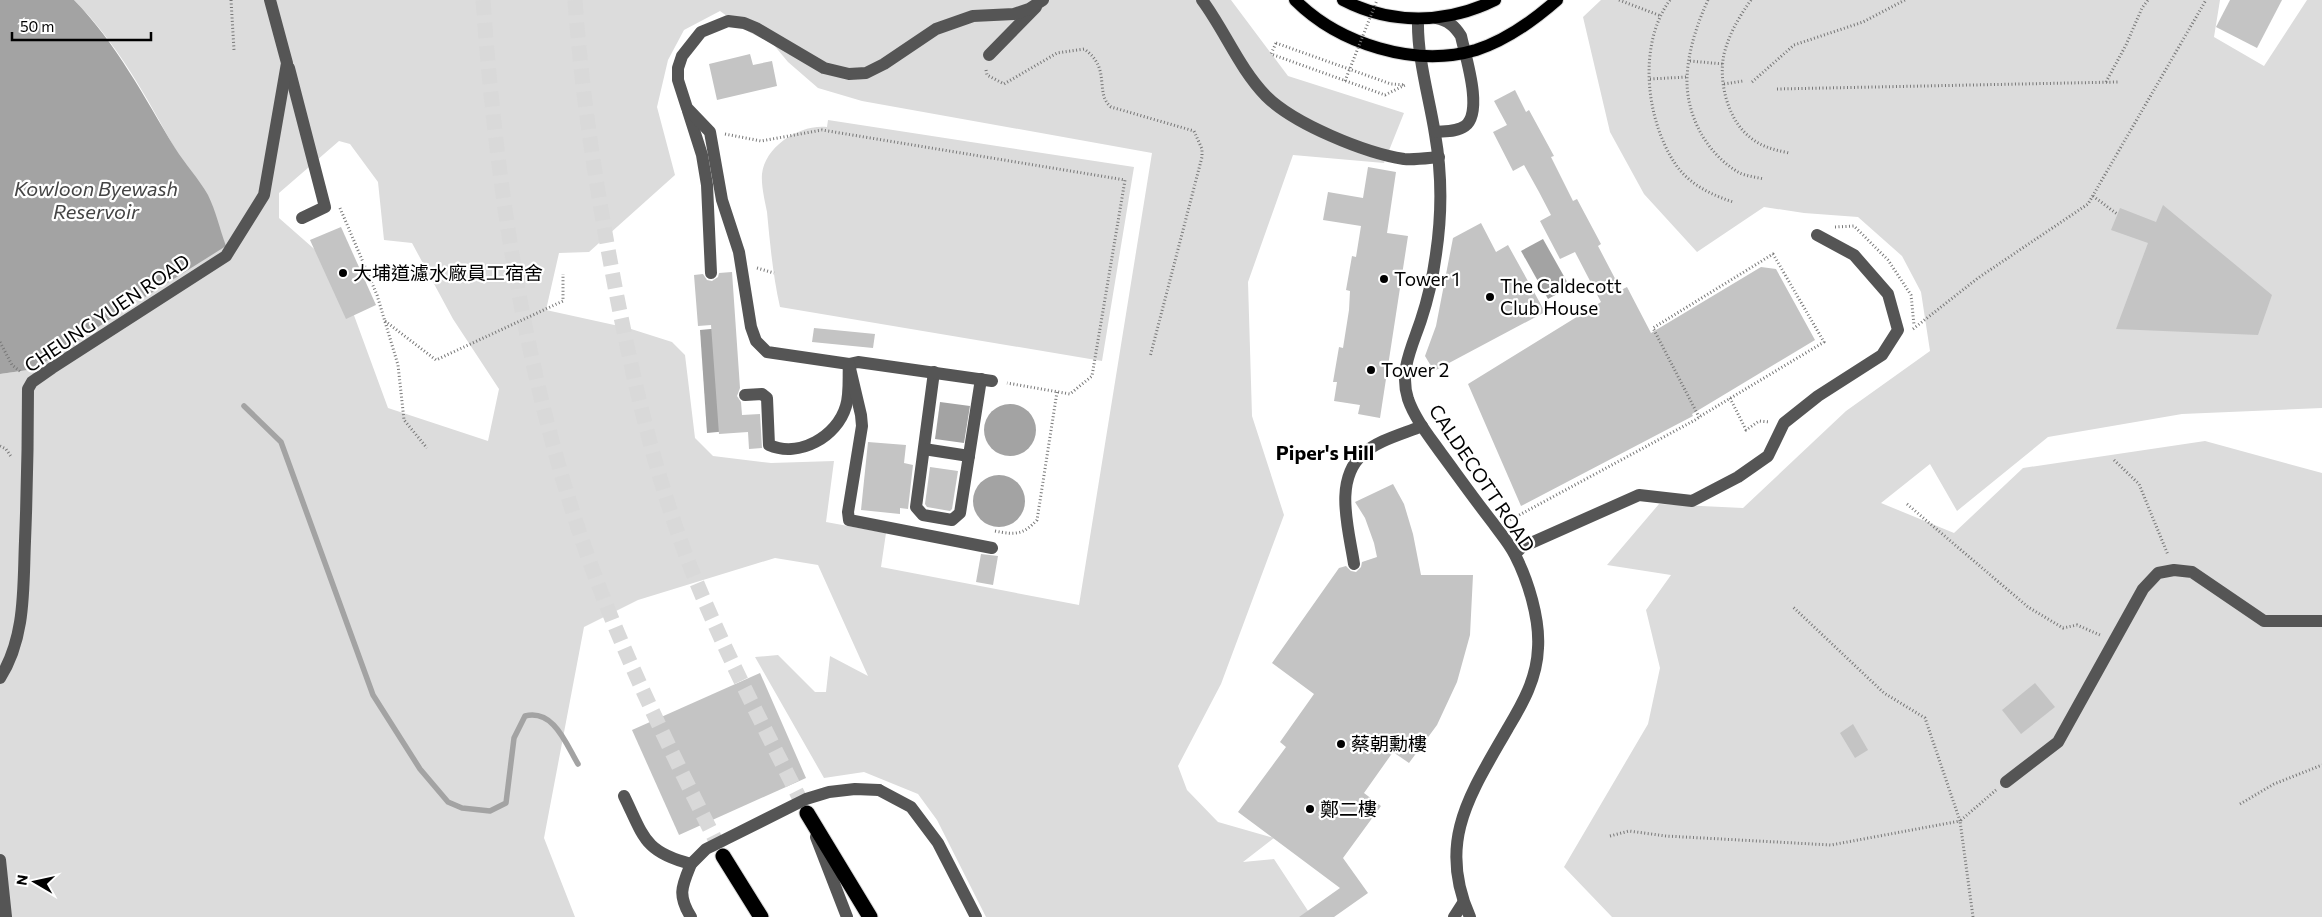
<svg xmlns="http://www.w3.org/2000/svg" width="2322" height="917" font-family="Commissioner,'Noto Sans TC',sans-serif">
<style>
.green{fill:#dcdcdc;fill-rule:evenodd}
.water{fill:#a3a3a3}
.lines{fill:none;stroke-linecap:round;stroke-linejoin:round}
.stream{stroke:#a3a3a3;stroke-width:5.5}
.building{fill:#c4c4c4}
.highway-tunnel{stroke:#d9d9d9;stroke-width:15;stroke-dasharray:15 8;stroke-linecap:butt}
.major-casing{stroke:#dbdbdb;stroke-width:14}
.highway-casing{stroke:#dbdbdb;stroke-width:17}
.path{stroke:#777;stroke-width:3;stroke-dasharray:1 2.5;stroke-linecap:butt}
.minor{stroke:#555;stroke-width:12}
.major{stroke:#000;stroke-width:12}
.highway{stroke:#000;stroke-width:15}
.path-bridge{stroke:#777;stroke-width:3;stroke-dasharray:1 2.5;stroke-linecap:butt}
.minor-bridge{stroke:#555;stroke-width:12}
.poi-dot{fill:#000;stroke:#fff;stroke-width:2}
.labels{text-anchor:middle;stroke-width:4.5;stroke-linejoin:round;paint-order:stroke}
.poi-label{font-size:19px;fill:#000;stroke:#fff;text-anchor:start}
.street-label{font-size:19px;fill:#000;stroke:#fff}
.water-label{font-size:20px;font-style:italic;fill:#444;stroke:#fff}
.neighbourhood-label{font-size:20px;font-weight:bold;fill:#000;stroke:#fff}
</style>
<rect width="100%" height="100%" fill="#fff"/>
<g class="green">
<path d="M 74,0 L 1231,0 L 1288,76 L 1404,113 L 1384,163 L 1293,155 L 1248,282 L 1252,416 L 1284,515 L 1221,684 L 1178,766 L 1187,790 L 1218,822 L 1274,838 L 1243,862 L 1274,859 L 1312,917 L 986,917 L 937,820 L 918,794 L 864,772 L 824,778 L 755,657 L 778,655 L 815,692 L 826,692 L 830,656 L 868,676 L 818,565 L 775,558 L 638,600 L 584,627 L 544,838 L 575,917 L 0,917 L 0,374 L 35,369 L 118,314 L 111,303 L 137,286 L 145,297 L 175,149 C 146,96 117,43 74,0 ZM 720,11 L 749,32 L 773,44 L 788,62 L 818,88 L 862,101 L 1152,153 L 1079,605 L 881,567 L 886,533 L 826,522 L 834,461 L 771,463 L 713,456 L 695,438 L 685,355 L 672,342 L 628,328 L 546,310 L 559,253 L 589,252 L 675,175 L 657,107 L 668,60 L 684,30 ZM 339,141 L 350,144 L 378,182 L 384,240 L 412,243 L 453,319 L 499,389 L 488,441 L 388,408 L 337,269 L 279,218 L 279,193 Z"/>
<path d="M 1601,0 L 2220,0 L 2214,37 L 2264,66 L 2307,0 L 2322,0 L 2322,408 L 2182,414 L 2048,437 L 1957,511 L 1930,464 L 1881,503 L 1954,533 L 2023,468 L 2205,441 L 2322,473 L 2322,917 L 1612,917 L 1564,867 L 1648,724 L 1660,668 L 1646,610 L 1671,575 L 1607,565 L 1659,504 L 1743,508 L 1846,411 L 1930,351 L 1921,292 L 1902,256 L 1858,217 L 1804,213 L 1764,207 L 1697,252 L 1644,194 L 1610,132 L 1583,17 Z"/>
<path d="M 828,120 L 1134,167 L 1102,361 L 780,307 C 773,276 770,244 767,212 C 765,201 761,186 762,174 C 765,146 800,124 827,127 Z"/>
</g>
<g class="water">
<path d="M 0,0 L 74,0 C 117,44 144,97 175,148 C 185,164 199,179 208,195 C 216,211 220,230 226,246 L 145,297 L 137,286 L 111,303 L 118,314 L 35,369 L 0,374 Z"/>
<path d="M 1543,239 L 1570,287 L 1548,299 L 1521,251 Z"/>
<path d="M 721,328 L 728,431 L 707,433 L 700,330 Z"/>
<path d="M 940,402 L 970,406 L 964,443 L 935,439 Z"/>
<circle cx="1010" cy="430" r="26"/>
<circle cx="999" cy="501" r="26"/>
</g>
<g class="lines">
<path class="stream" d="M 244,406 L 281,442 L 373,695 L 420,769 L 448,802 L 462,808 L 490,811 L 506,803 L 514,738 L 525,716 C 554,709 566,744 578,764"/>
</g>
<g class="building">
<path d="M 2230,0 L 2282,0 L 2257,48 L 2216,27 Z"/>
<path d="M 750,54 L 753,65 L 772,61 L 777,86 L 717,100 L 709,64 Z"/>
<path d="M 1515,90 L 1526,112 L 1529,110 L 1554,156 L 1551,157 L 1573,201 L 1577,199 L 1601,244 L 1598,246 L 1621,290 L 1627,287 L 1651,333 L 1761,267 L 1776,269 L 1815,340 L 1692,414 L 1693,416 L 1521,506 L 1468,384 L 1601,302 L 1575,252 L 1560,259 L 1540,221 L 1551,215 L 1539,192 L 1524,165 L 1513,171 L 1493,132 L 1507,125 L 1494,101 Z"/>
<path d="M 1368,167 L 1396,172 L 1387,233 L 1408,236 L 1380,418 L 1358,414 L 1360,405 L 1334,401 L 1337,382 L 1333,382 L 1339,347 L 1343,348 L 1349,310 L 1350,291 L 1346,290 L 1352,256 L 1356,257 L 1361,226 L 1323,220 L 1328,192 L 1363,198 Z"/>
<path d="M 2163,205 L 2272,295 L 2258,335 L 2116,329 L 2148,243 L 2111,230 L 2120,208 L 2156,222 Z"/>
<path d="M 1481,223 L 1496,252 L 1508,245 L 1545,312 L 1434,371 L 1425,356 L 1436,326 L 1453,238 Z"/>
<path d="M 341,227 L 376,305 L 346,319 L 310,240 Z"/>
<path d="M 732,272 L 740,388 L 737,396 L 741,402 L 742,415 L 760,414 L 762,448 L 749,449 L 748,432 L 719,434 L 711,325 L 698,326 L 694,275 L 703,274 L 707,280 L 712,281 L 718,277 L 719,273 Z"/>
<path d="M 814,328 L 875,334 L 873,348 L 812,342 Z"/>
<path d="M 868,442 L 906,445 L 904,463 L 913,465 L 908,509 L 900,508 L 900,514 L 861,510 Z"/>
<path d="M 930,467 L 958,471 L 952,509 L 950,511 L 927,507 L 925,504 Z"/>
<path d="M 1393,484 L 1404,504 L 1413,534 L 1421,575 L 1473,575 L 1470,635 L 1457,682 L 1437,725 L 1409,763 L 1393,752 L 1364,793 L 1381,806 L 1343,858 L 1368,893 L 1334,917 L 1299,917 L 1340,888 L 1238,812 L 1286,747 L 1280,742 L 1314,694 L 1272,663 L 1339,568 L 1346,566 L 1351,571 L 1356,572 L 1361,567 L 1362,562 L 1377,557 L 1374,543 L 1365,518 L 1355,502 Z"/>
<path d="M 981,554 L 998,556 L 993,585 L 976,582 Z"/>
<path d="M 760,673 L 806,778 L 679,835 L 632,730 Z"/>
<path d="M 2035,683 L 2055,707 L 2021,734 L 2002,710 Z"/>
<path d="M 1853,724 L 1868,750 L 1855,758 L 1840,733 Z"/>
</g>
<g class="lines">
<g class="highway-tunnel">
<path d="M 483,0 C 495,169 519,338 569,500 C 607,624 665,740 723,855"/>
<path d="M 575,0 C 582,100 598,199 617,297 C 636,393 659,491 696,581 C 729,661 769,737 807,813"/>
</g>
<g class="major-casing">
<g id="major">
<path d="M 1295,0 C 1339,44 1415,68 1476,50 C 1507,40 1533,21 1557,0"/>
<path d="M 1343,0 C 1391,25 1447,24 1495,0"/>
</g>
</g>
<g class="highway-casing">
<g id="highway">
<path d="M 807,813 L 870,917"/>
<path d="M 723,856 L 761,917"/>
</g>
</g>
<g class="path">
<path d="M 231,0 L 234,50"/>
<path d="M 1619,0 L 1661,16"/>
<path d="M 1670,0 C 1637,45 1646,121 1676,165 C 1690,185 1712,195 1733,202"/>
<path d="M 1708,0 C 1697,24 1688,51 1687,78 C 1686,115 1706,153 1738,172 C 1745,176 1755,177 1764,179"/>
<path d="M 1751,0 C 1739,17 1729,34 1724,54 C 1718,82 1728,121 1751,138 C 1762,147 1775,150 1789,153"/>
<path d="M 1276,43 L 1391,84 L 1405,85 L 1385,95 L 1271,54 Z"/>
<path d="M 1690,61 L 1723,64"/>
<path d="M 986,70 L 987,75 L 1004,84 L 1057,53 L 1084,49 C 1112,68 1094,93 1111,107 L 1194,131 L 1202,149 L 1202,157 L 1150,357"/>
<path d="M 1650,79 L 1687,77"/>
<path d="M 1752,82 L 1794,45 L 1863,22 L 1905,0"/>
<path d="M 2106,82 L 2126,45 L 2142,8 L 2148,0"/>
<path d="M 1724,84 L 1743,81"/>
<path d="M 1777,89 L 2118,82"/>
<path d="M 725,134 L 761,141 L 822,130 L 1125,180 L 1092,376 L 1070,394 L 1007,383"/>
<path d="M 2093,196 L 2117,214"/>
<path d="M 340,208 L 377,295 L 398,365 L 404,420 L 427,448"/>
<path d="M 1835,227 L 1854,226 L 1888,260 L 1911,295 L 1914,325"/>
<path d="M 757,268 L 774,273"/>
<path d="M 385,321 L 436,360 L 563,301 L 563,274"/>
<path d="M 1913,329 L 1978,278 L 2088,204 L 2206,0"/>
<path d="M 0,342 L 12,365 L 21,372"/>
<path d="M 1730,398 L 1746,430 L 1759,421 L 1770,422"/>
<path d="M 0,446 L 6,449 L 12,458"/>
<path d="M 2114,460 L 2139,484 L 2168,555"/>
<path d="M 1907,504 L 2028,607 L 2063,628 L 2077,625 L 2100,635"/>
<path d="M 1510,520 L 1697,419 L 1699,417 L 1824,342 L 1773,254 L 1653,328 L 1699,417"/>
<path d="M 995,531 C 1015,535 1023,535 1037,520 L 1057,392"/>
<path d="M 2240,804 L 2274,784 L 2322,765"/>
<path d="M 1610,836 L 1629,831 L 1666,836 L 1831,845 L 1960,821 L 1925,718 L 1884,693 L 1793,607"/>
<path d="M 1973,917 L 1960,821 L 1996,790"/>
</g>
<g class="minor">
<path d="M 1202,0 C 1225,31 1239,68 1266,96 C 1294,124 1365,153 1404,159 C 1415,160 1428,158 1439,157"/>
<path d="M 1418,19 C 1417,58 1429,96 1435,134 C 1442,174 1442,214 1436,254 C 1433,276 1428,299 1421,320 C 1412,347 1399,371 1408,399 C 1415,419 1429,436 1441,453 C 1458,476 1475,500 1493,523 C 1500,533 1509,543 1515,555 C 1528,580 1540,619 1538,648 C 1537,678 1523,703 1508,728 C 1471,793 1436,841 1470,917"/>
<path d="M 989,55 L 1036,7"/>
<path d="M 289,68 L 325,207 L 302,218"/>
<path d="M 688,111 L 702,155 L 707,185 L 711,273"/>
<path d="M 1435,132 C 1445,131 1457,132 1465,126 C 1484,112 1465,55 1461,36 C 1454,25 1448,21 1436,18"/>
<path d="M 934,372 L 916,507 L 923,515 L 952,520 L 960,513 L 981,379"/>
<path d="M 745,395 L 762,394 L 767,398 L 769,445 C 799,458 837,437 846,406 C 850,393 848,377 849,364 L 858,362 L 992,381"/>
<path d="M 924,449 L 969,456"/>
<path d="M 992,548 L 849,520 L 848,512 L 862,426 L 861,415 L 849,364 L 767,352 L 756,341 L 751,327 L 739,252 L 722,200 L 710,132 L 687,108 L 678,80 L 678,68 L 682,56 L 701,32 L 728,21 L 744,23 L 756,28 L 824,68 L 849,74 L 866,73 L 884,64 L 936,29 L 973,16 L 1014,14 L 1029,9 L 1043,0"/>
<path d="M 1515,554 L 1522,547 L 1639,495 L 1692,501 L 1738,477 L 1768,456 L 1784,423 L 1818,396 L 1882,355 L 1898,330 L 1888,294 L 1854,255 L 1817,235"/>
<path d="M 1354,564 C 1349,530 1333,480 1363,454 C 1378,440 1403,434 1422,426"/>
<path d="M 0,678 C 26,637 23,588 25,541 C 27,491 28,440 28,389 L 32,382 L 52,368 L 226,256 L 264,195 L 287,63 L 270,0"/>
<path d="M 2006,782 L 2058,742 L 2143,589 L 2158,573 L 2174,570 L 2192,572 L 2264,621 L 2322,621"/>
<path d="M 879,790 L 911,807 L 938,843 L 976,917"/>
<path d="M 624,796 C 644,837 644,852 691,864 C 682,886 677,895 691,917"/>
<path d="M 816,837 L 847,917"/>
<path d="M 0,860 L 6,917"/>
<path d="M 1454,917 L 1463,903"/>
</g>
<use href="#major" class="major"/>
<use href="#highway" class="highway"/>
<path class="path-bridge" d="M 1345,81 L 1377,0"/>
<path class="minor-bridge" d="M 691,864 L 706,849 L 806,799 L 829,792 L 855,789 L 879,790"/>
</g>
<g class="poi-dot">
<circle cx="343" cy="273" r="5"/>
<circle cx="1384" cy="279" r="5"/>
<circle cx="1490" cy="297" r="5"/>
<circle cx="1371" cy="370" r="5"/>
<circle cx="1341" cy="744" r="5"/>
<circle cx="1310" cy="809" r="5"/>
</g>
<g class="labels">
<g class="poi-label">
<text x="353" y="280">大埔道濾水廠員工宿舍</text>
<text x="1394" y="286">Tower 1</text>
<text x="1500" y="293">The Caldecott<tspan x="1500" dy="22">Club House</tspan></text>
<text x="1381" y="377">Tower 2</text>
<text x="1351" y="751">蔡朝勳樓</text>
<text x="1320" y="816">鄭二樓</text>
</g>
<g class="street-label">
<text transform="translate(107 313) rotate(-34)" y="7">CHEUNG YUEN ROAD</text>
<text transform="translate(1482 478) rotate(56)" y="7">CALDECOTT ROAD</text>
</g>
<g class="water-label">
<text x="96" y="196">Kowloon Byewash<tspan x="96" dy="23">Reservoir</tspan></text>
</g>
<g class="neighbourhood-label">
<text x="1325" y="460">Piper's Hill</text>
</g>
</g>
<g transform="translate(35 882) rotate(279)" stroke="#ffffff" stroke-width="4" paint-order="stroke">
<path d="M0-4L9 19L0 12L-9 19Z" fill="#000000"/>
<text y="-8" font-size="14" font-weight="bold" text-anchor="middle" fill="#000000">N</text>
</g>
<path d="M12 32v8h139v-8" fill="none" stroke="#000000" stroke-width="2.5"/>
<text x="20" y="32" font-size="15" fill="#000000" stroke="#ffffff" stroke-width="4" paint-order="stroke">50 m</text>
</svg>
